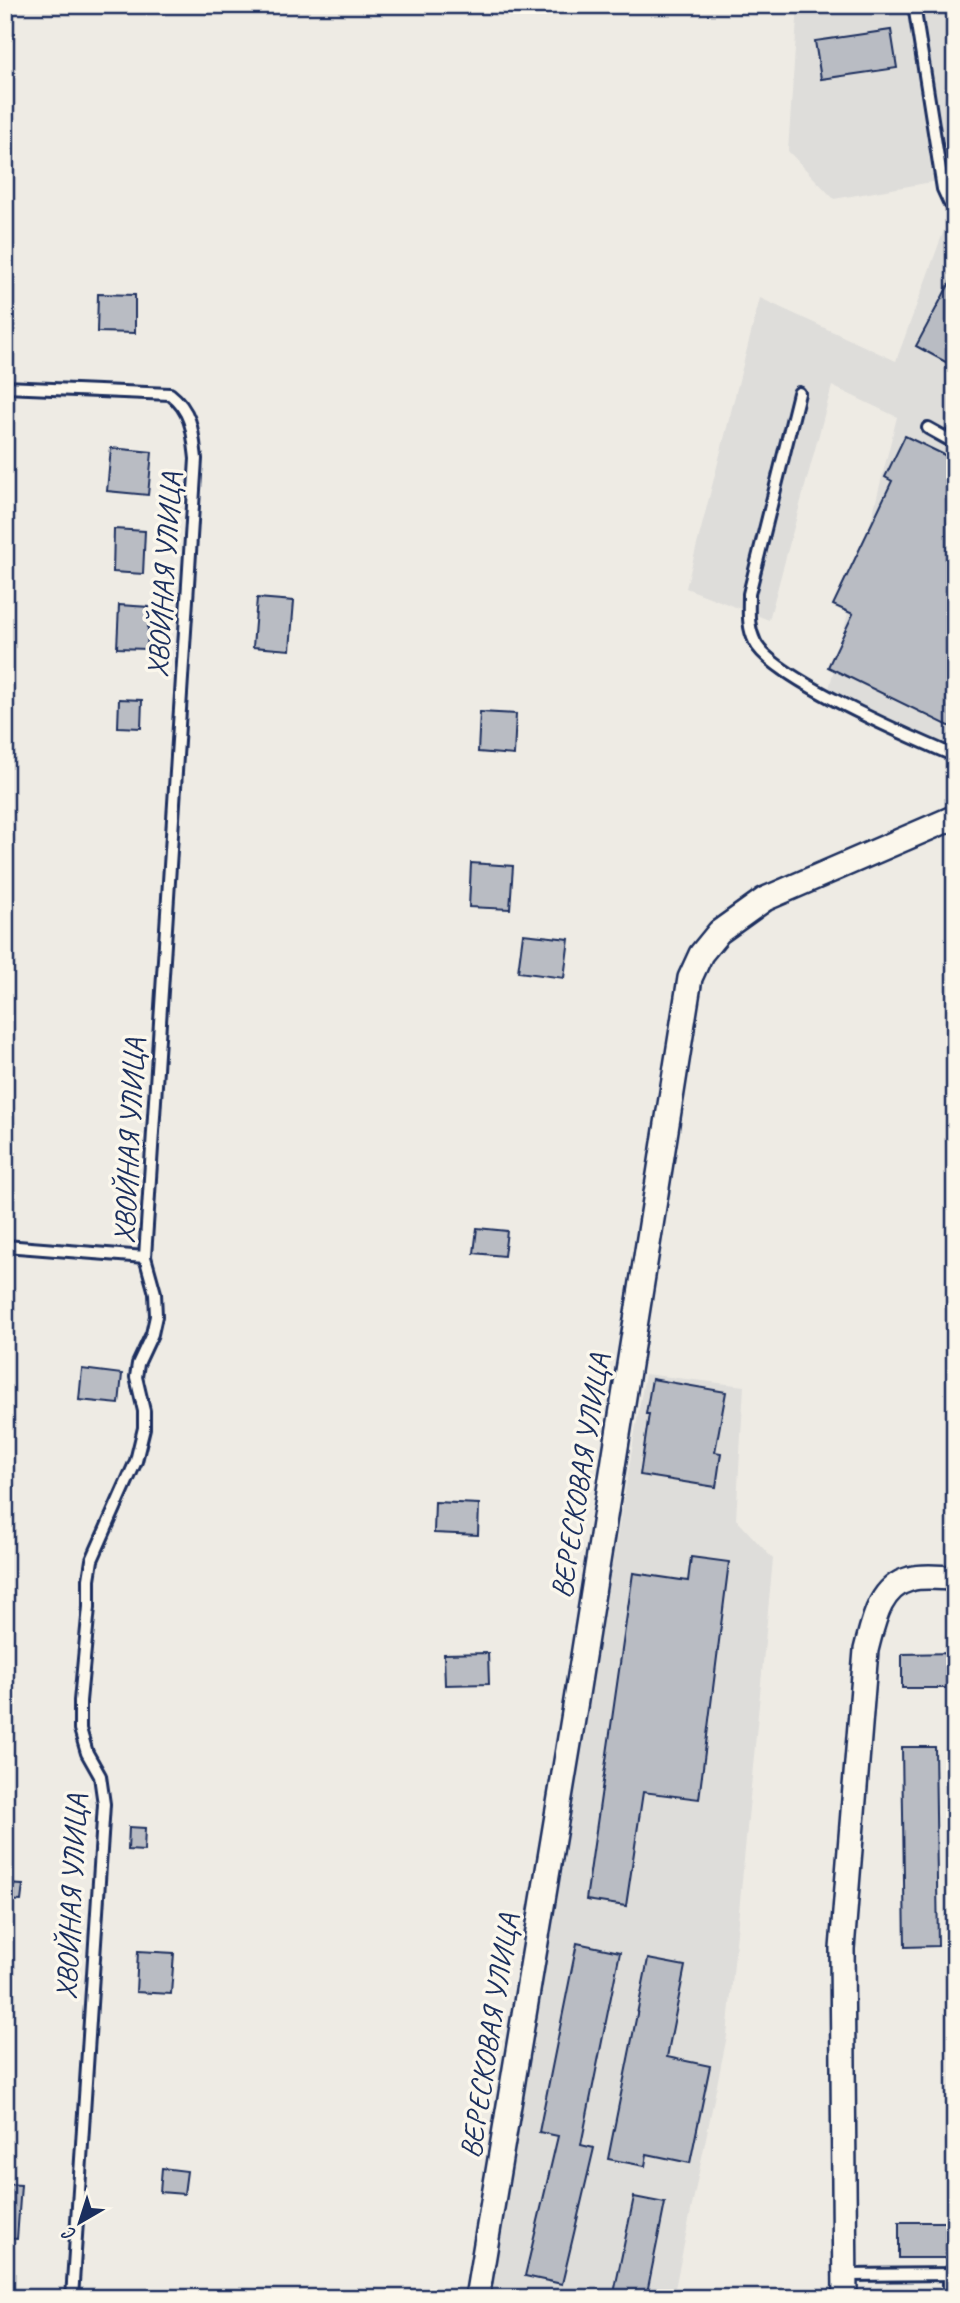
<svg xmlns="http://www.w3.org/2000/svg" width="960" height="2303" font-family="Caveat,sans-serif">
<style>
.built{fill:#deddda}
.building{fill:#b9bcc3;stroke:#1b2f5e;stroke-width:2}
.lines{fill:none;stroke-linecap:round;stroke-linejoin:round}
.service-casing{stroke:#1b2f5e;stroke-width:16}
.minor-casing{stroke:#1b2f5e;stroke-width:28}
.service{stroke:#fbf7ec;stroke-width:10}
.minor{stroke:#fbf7ec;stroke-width:23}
.labels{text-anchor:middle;stroke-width:7;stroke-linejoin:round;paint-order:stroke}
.street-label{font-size:30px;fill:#1b2f5e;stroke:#fbf7ec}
</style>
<rect width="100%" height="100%" fill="#eeebe4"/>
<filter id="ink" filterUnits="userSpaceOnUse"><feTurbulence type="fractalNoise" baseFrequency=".0143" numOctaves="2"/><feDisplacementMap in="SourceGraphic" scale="14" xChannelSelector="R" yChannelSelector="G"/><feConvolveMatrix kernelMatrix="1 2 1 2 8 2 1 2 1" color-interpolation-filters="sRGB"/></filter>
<g filter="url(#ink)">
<g class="built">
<path d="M 798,5 L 955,5 L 955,178 L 834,199 L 788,151 Z"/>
<path d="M 944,230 L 955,235 L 955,754 L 828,693 L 897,417 L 832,386 L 769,620 L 686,588 L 760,298 L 896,361 Z"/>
<path d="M 645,1374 L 744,1386 L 736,1519 L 773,1559 L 727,2036 L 673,2298 L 486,2298 Z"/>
</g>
<g class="building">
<path d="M 891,30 L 897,68 L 821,79 L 815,41 Z"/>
<path d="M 955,273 L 955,367 L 916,346 Z"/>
<path d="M 98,294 L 135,295 L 135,333 L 97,332 Z"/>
<path d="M 905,436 L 955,460 L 955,729 L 828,667 L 853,614 L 833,605 L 892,481 L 885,477 Z"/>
<path d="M 111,448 L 152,452 L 148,495 L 107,491 Z"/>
<path d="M 114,529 L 145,531 L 143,574 L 113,572 Z"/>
<path d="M 257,598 L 294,601 L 290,650 L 253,647 Z"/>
<path d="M 119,605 L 149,607 L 147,649 L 117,648 Z"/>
<path d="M 119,699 L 142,700 L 141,728 L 118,727 Z"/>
<path d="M 480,712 L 516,714 L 514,755 L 478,752 Z"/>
<path d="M 471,863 L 513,866 L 510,909 L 469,907 Z"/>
<path d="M 523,934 L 569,939 L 564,978 L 518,972 Z"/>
<path d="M 477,1228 L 507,1231 L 504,1256 L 474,1253 Z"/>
<path d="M 82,1369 L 122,1374 L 119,1404 L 79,1400 Z"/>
<path d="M 652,1379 L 726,1392 L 715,1452 L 721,1453 L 716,1487 L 640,1475 L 649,1414 L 646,1414 Z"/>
<path d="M 435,1502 L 479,1504 L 478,1535 L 434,1533 Z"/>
<path d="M 691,1557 L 729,1562 L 699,1799 L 643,1792 L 626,1906 L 586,1900 L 633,1573 L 688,1581 Z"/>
<path d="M 488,1653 L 489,1684 L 445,1685 L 444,1654 Z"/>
<path d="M 955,1653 L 955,1688 L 902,1688 L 902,1654 Z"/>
<path d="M 902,1747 L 935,1747 L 938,1946 L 905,1947 Z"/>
<path d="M 129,1827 L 145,1828 L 144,1851 L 128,1850 Z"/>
<path d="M 5,1884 L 23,1885 L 21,1901 L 5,1900 Z"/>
<path d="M 577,1943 L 620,1952 L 581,2145 L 594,2148 L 562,2284 L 525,2276 L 558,2136 L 539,2132 Z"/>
<path d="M 138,1951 L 174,1953 L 171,1994 L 136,1992 Z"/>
<path d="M 648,1959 L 685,1966 L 667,2057 L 710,2066 L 690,2163 L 647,2154 L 645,2166 L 608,2159 Z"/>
<path d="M 162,2168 L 187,2171 L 184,2194 L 160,2192 Z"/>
<path d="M 5,2184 L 21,2185 L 17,2239 L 5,2238 Z"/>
<path d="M 634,2197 L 665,2203 L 646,2298 L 613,2298 Z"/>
<rect x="899" y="2222" width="56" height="36"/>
</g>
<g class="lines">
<g class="service-casing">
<g id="service">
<path d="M 914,5 L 943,189 L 949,202 L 955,207"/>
<path d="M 5,387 L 170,394 C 192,411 193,433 196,459 L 145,1257 L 155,1293 L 156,1316 L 152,1334 L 138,1364 L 136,1377 L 144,1411 L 144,1428 L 136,1461 L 92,1560 L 89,1579 L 89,1607 L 80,1701 L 80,1729 L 87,1753 L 100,1776 L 104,1804 L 72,2298"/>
<path d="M 799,393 L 749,594 C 749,611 747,626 755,642 C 771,677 915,739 955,756"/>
<path d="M 928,428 L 955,443"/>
<path d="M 5,1246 L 145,1257"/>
<path d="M 949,2274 L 949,2298"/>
<path d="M 845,2275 L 955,2274"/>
</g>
</g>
<g class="minor-casing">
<g id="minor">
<path d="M 477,2298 L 575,1707 L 690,978 L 701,954 L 719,932 L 765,899 L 955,817"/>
<path d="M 845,2298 L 842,1949 L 866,1650 C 873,1623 879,1587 910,1579 C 923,1575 941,1578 955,1578"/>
</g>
</g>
<use href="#service" class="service"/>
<use href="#minor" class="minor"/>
</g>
</g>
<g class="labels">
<g class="street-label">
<text transform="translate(164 575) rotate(-86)" y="10">ХВОЙНАЯ УЛИЦА</text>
<text transform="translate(129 1141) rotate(-87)" y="10">ХВОЙНАЯ УЛИЦА</text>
<text transform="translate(580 1476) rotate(-81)" y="10">ВЕРЕСКОВАЯ УЛИЦА</text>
<text transform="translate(71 1897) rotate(-87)" y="10">ХВОЙНАЯ УЛИЦА</text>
<text transform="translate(489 2036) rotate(-81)" y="10">ВЕРЕСКОВАЯ УЛИЦА</text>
</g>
</g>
<rect width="960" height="2303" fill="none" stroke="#fbf7ec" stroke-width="28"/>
<rect x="14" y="14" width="932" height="2275" fill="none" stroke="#1b2f5e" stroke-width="2.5" filter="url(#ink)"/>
<g transform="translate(80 2222) rotate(219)" stroke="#fbf7ec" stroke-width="5" paint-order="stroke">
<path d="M0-5L12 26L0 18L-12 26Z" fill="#1b2f5e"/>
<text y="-10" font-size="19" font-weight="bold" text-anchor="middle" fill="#1b2f5e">С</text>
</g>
</svg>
